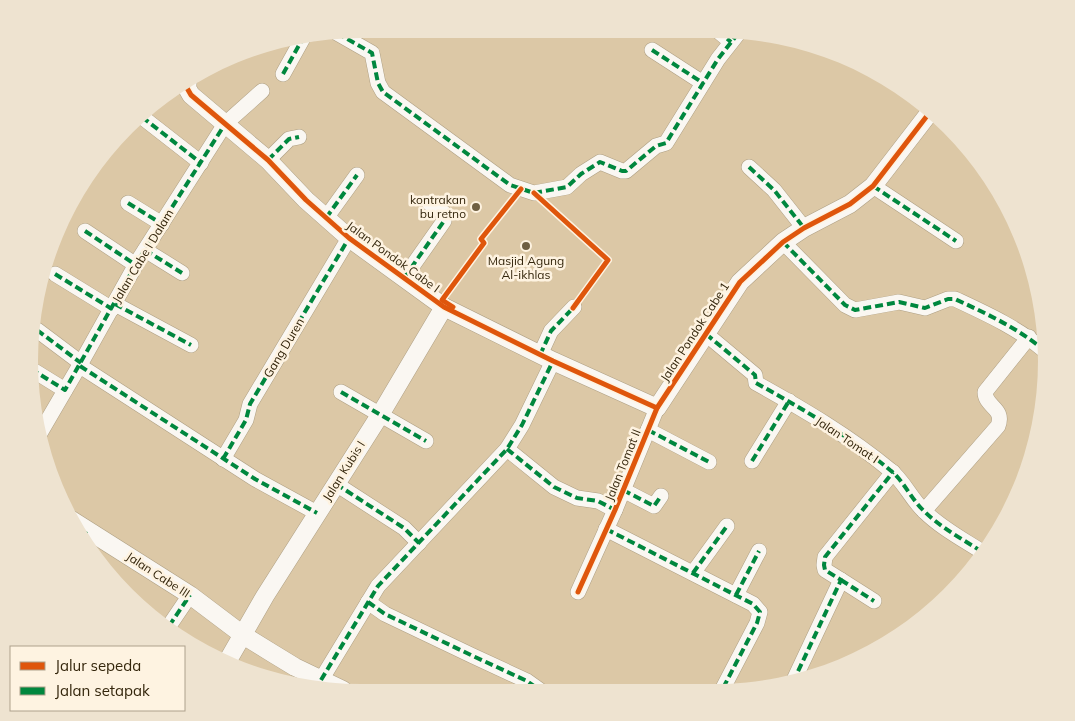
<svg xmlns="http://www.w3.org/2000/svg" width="1075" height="721" font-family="Mulish,sans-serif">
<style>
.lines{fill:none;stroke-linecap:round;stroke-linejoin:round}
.minor-casing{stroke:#ae9f83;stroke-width:16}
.tertiary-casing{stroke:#ae9f83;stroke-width:19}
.minor{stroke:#faf7f2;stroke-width:15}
.tertiary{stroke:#faf7f2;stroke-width:18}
.quiet{stroke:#00873e;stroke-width:4;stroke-dasharray:8 4;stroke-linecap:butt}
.cycleway-casing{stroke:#fef3e1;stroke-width:8}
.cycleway{stroke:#df560c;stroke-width:5}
.poi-dot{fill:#6f5f42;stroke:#fef3e1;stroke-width:2}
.labels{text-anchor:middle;stroke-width:5;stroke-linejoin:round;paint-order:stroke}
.poi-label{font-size:12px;fill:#34260c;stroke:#fef3e1;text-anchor:end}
.street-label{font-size:12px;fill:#34260c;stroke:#fef3e1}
</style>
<rect width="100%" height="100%" fill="#dcc8a6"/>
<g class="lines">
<g class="minor-casing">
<g id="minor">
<path d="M 718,31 L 731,42"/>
<path d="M 337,33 L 372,53 L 378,83 L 383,92 L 510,185 L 534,193 L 567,187 L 581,174 L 600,162 L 622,171 L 626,171 L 656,146 L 666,143 L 718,59 L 740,31"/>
<path d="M 652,50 L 703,83"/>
<path d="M 283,74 L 303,38"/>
<path d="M 142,117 L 201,163"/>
<path d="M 268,160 L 289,139 L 299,137"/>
<path d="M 749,167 L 774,190 L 804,228"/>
<path d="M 873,186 L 956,241"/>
<path d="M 128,203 L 162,224"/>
<path d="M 326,218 L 357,175"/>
<path d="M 85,231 L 136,265"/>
<path d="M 783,242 L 845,305 L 855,310 L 899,302 L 925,308 L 948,299 L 955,299 C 987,314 1018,328 1045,351"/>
<path d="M 145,250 L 182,273"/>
<path d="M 55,274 L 112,309"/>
<path d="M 404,278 L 444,221 L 444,213 L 429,203"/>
<path d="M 115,304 L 191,345"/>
<path d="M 37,330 L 81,363"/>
<path d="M 706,334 L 755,375 L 756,383 C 803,409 849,436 890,470 C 904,481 911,499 924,511 C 941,528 964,540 984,553"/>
<path d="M 540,355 L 551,331 L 574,307"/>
<path d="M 80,366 L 255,479 L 317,513"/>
<path d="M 31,369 L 65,390"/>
<path d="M 341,392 L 426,441"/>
<path d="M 648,430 L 709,462"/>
<path d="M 39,435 L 81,363 L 139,259 L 225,124 L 262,91"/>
<path d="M 507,449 L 554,487 L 577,498 L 598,501 L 615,510"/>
<path d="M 223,459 L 246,420 L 250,404 L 349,238"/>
<path d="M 752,461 L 789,401"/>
<path d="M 336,484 L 404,528 L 419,543"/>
<path d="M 623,490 L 654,506 L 661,496"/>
<path d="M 924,511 L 998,426 C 1005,408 985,407 985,392 L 1029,337"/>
<path d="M 606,529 L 753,604 L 760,612 L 757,623 L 721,692"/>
<path d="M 693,573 L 727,526"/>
<path d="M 841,580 L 874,601"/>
<path d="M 578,592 L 615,510 L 657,408"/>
<path d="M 736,595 L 759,551"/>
<path d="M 368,602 L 385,614 L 473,656 L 527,681 L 541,691"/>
<path d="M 169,626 L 190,595"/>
<path d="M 321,680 L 378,586 L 507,449 L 522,425 L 553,361"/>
<path d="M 793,682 L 841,580 L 825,570 L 824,565 L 825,557 L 893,472"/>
</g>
</g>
<g class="tertiary-casing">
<g id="tertiary">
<path d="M 188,79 L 187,88 L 191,95 L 268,160 L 306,200 L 349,238 L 444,307 L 553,361 L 657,408 L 740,282 L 783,242 L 804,228 L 850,204 L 873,186 L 930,112"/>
<path d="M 70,519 L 190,595 L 243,635 L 272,653 L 295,667 L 343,690"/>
<path d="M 227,662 L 265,596 L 380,415 L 444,307"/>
</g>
</g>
<use href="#minor" class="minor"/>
<use href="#tertiary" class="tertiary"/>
<g class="quiet">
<path d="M 718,31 L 731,42"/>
<path d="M 337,33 L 372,53 L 378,83 L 383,92 L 510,185 L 534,193 L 567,187 L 581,174 L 600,162 L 622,171 L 626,171 L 656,146 L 666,143 L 718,59 L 740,31"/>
<path d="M 652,50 L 703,83"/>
<path d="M 283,74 L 303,38"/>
<path d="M 142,117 L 201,163"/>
<path d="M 268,160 L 289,139 L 299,137"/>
<path d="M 749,167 L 774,190 L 804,228"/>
<path d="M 873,186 L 956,241"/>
<path d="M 128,203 L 162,224"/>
<path d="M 326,218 L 357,175"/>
<path d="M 85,231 L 136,265"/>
<path d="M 783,242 L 845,305 L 855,310 L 899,302 L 925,308 L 948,299 L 955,299 C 987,314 1018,328 1045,351"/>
<path d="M 145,250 L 182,273"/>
<path d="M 55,274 L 112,309"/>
<path d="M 404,278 L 444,221"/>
<path d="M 115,304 L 191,345"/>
<path d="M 37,330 L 81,363"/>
<path d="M 706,334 L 755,375 L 756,383 C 803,409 849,436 890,470 C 904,481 911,499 924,511 C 941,528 964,540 984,553"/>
<path d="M 540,355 L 551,331 L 574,307"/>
<path d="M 80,366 L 255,479 L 317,513"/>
<path d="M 31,369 L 65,390 L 139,259 L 225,124"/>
<path d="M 341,392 L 426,441"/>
<path d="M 35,421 L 44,426"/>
<path d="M 648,430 L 709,462"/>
<path d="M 507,449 L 554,487 L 577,498 L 598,501 L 615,510"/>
<path d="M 223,459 L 246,420 L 250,404 L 349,238"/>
<path d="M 752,461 L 789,401"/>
<path d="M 336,484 L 404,528 L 419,543"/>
<path d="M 623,490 L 654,506 L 661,496"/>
<path d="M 606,529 L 753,604 L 760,612 L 757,623 L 721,692"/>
<path d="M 82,538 L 87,530"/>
<path d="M 693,573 L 727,526"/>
<path d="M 841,580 L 874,601"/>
<path d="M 736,595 L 759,551"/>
<path d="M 368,602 L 385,614 L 473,656 L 527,681 L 541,691"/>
<path d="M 169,626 L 190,595"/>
<path d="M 321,680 L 378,586 L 507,449 L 522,425 L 553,361"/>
<path d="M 793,682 L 841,580 L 825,570 L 824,565 L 825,557 L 893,472"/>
<path d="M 338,690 L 339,688"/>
</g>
<g class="cycleway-casing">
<g id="cycleway">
<path d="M 188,79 L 187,88 L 191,95 L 268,160 L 306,200 L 349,238 L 444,307 L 553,361 L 657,408"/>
<path d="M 534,193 L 608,260 L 573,308"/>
<path d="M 453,307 L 442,300 L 484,243 L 481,239 L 521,189"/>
<path d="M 578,592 L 615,510 L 657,408 L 740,282 L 783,242 L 804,228 L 850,204 L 873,186 L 930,112"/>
</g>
</g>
<use href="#cycleway" class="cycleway"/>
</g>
<g class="poi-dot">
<circle cx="476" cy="207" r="5"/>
<circle cx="526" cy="246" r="5"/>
</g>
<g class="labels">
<g class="poi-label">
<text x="466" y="204">kontrakan<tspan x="466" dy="14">bu retno</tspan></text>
<text x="526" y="265" text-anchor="middle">Masjid Agung<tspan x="526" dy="14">Al-ikhlas</tspan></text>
</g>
<g class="street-label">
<text transform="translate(143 256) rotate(-59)" y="4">Jalan Cabe I Dalam</text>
<text transform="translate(393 257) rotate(36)" y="4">Jalan Pondok Cabe I</text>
<text transform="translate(695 332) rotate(-57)" y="4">Jalan Pondok Cabe 1</text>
<text transform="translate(284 348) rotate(-59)" y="4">Gang Duren</text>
<text transform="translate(847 440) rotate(34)" y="4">Jalan Tomat I</text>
<text transform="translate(623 465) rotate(-68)" y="4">Jalan Tomat II</text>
<text transform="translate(344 471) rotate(-58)" y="4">Jalan Kubis I</text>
<text transform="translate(158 575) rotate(33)" y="4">Jalan Cabe III</text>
</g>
</g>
<path d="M0 0H1075V721H0ZM361 38H715A323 323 0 0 1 1038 361V361A323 323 0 0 1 715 684H361A323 323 0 0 1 38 361V361A323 323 0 0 1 361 38Z" fill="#eee3d0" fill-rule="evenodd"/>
<rect x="10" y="646" width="175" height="65" fill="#fef3e1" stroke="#ada18c"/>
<rect x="20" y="662" width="25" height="8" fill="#df560c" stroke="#ada18c"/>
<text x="55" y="671" font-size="15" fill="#34260c">Jalur sepeda</text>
<rect x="20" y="687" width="25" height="8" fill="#00873e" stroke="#ada18c"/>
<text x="55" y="696" font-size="15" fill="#34260c">Jalan setapak</text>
</svg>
